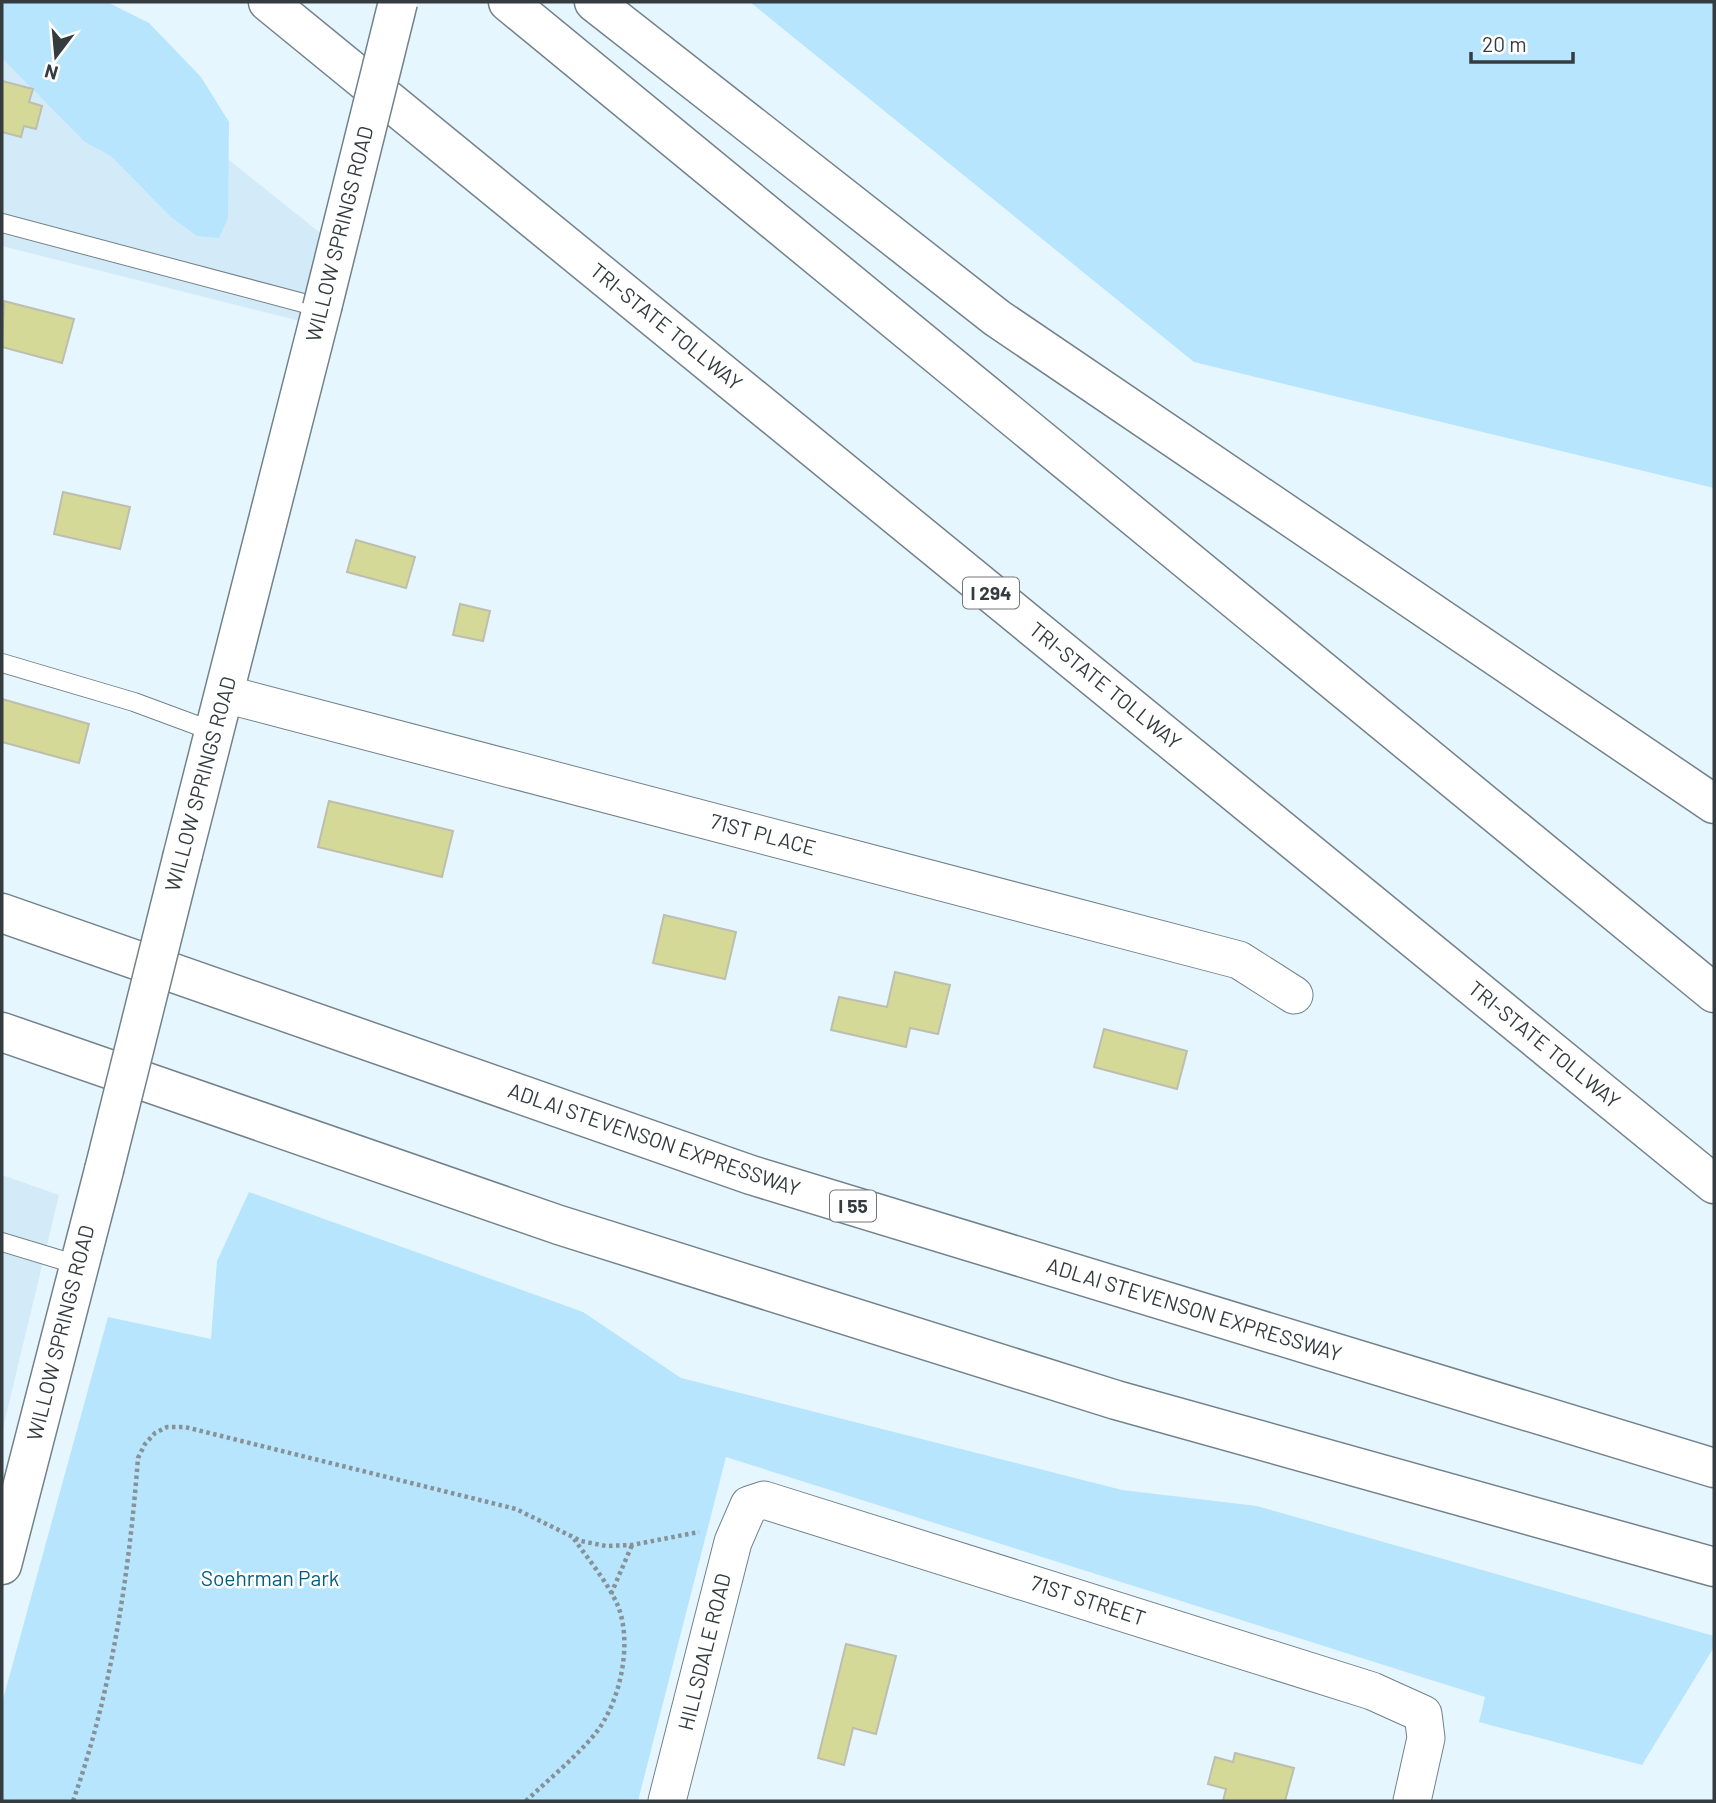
<svg xmlns="http://www.w3.org/2000/svg" width="1716" height="1803" font-family="Barlow,sans-serif">
<style>
.built{fill:#d3ebf8}
.green{fill:#b7e5fd}
.building{fill:#d5d998;stroke:#bdbeae;stroke-width:2}
.lines{fill:none;stroke-linecap:round;stroke-linejoin:round}
.service-casing{stroke:#73828a;stroke-width:20}
.minor-casing{stroke:#73828a;stroke-width:39}
.secondary-casing{stroke:#73828a;stroke-width:41}
.motorway-casing{stroke:#73828a;stroke-width:41}
.path{stroke:#869298;stroke-width:4.5;stroke-dasharray:3.5 3.5;stroke-linecap:butt}
.service{stroke:#fff;stroke-width:18}
.minor{stroke:#fff;stroke-width:37}
.secondary{stroke:#fff;stroke-width:38}
.motorway{stroke:#fff;stroke-width:38}
.secondary-bridge-casing{stroke:#73828a;stroke-width:41;stroke-linecap:butt}
.secondary-bridge{stroke:#fff;stroke-width:38}
.labels{text-anchor:middle;stroke-width:5;stroke-linejoin:round;paint-order:stroke}
.shield{fill:#fff;stroke:#727679;stroke-width:2}
.shield-label{font-size:19px;font-weight:bold;fill:#353c3f}
.street-label{font-size:21px;fill:#353c3f;stroke:#fff}
.park-label{font-size:21px;fill:#025e80;stroke:#fff}
</style>
<rect width="100%" height="100%" fill="#e5f6ff"/>
<g class="built">
<path d="M 2,2 L 31,2 L 323,235 L 300,321 L 2,246 Z"/>
<path d="M 2,1175 L 59,1195 L 2,1432 Z"/>
</g>
<g class="green">
<path d="M 2,2 L 107,2 L 149,23 L 201,77 L 229,122 L 228,218 L 219,238 L 197,236 L 171,217 L 111,156 L 85,142 L 2,58 Z"/>
<path d="M 750,2 L 1714,2 L 1714,488 L 1194,362 Z"/>
<path d="M 249,1192 L 583,1312 L 681,1378 L 1122,1490 L 1257,1506 L 1714,1636 L 1714,1647 L 1642,1765 L 1479,1722 L 1485,1697 L 726,1457 L 638,1801 L 2,1801 L 2,1703 L 108,1317 L 211,1339 L 217,1261 Z"/>
</g>
<g class="building">
<path d="M 2,81 L 33,89 L 29,102 L 42,106 L 36,129 L 24,126 L 21,137 L 2,132 Z"/>
<path d="M 4,301 L 74,319 L 62,363 L 2,347 Z"/>
<path d="M 63,492 L 130,507 L 120,549 L 54,534 Z"/>
<path d="M 356,540 L 415,557 L 406,588 L 347,572 Z"/>
<path d="M 460,604 L 490,611 L 483,641 L 453,635 Z"/>
<path d="M 2,699 L 89,724 L 79,763 L 2,742 Z"/>
<path d="M 329,801 L 453,831 L 442,877 L 318,847 Z"/>
<path d="M 664,915 L 736,932 L 725,979 L 653,963 Z"/>
<path d="M 895,972 L 950,985 L 938,1034 L 910,1028 L 906,1047 L 831,1030 L 839,997 L 887,1007 Z"/>
<path d="M 1104,1029 L 1187,1051 L 1177,1089 L 1094,1067 Z"/>
<path d="M 846,1644 L 896,1656 L 876,1734 L 853,1728 L 844,1765 L 818,1758 Z"/>
<path d="M 1235,1753 L 1294,1768 L 1285,1801 L 1223,1801 L 1226,1789 L 1208,1784 L 1215,1757 L 1233,1762 Z"/>
</g>
<g class="lines">
<g class="service-casing">
<g id="service">
<path d="M 2,223 L 322,308"/>
<path d="M 2,663 L 134,702 L 215,732"/>
<path d="M 2,1242 L 78,1265"/>
</g>
</g>
<g class="minor-casing">
<g id="minor">
<path d="M 225,694 L 1239,960 L 1294,995"/>
<path d="M 667,1801 L 733,1542 L 749,1505 L 764,1500 L 1372,1691 L 1423,1714 L 1426,1738 L 1412,1801"/>
</g>
</g>
<g class="secondary-casing">
<g id="secondary">
<path d="M 183,854 L 322,308"/>
<path d="M 2,1565 L 104,1170"/>
</g>
</g>
<g class="motorway-casing">
<g id="motorway">
<path d="M 268,2 L 1714,1184"/>
<path d="M 508,2 L 1714,993"/>
<path d="M 594,2 L 997,318 L 1714,804"/>
<path d="M 2,913 L 751,1175 L 1714,1468"/>
<path d="M 2,1032 L 559,1225 L 1116,1400 L 1714,1567"/>
</g>
</g>
<g class="path">
<path d="M 611,1594 L 632,1545"/>
<path d="M 73,1801 C 112,1691 129,1574 138,1458 L 145,1444 L 155,1433 L 167,1427 L 185,1427 L 516,1509 L 581,1541 L 606,1546 L 632,1545 L 699,1532"/>
<path d="M 526,1801 C 549,1779 575,1758 595,1734 C 620,1703 633,1644 618,1606 C 608,1583 589,1560 574,1539"/>
</g>
<use href="#service" class="service"/>
<use href="#minor" class="minor"/>
<use href="#secondary" class="secondary"/>
<use href="#motorway" class="motorway"/>
<g class="secondary-bridge-casing">
<g id="secondary-bridge">
<path d="M 322,308 L 398,2"/>
<path d="M 104,1170 L 183,854"/>
</g>
</g>
<use href="#secondary-bridge" class="secondary-bridge"/>
</g>
<g class="labels">
<g class="shield">
<rect x="963" y="577.5" width="56" height="31" rx="5"/>
<rect x="830" y="1190.5" width="46" height="31" rx="5"/>
</g>
<g class="shield-label">
<text x="991" y="600">I 294</text>
<text x="853" y="1213">I 55</text>
</g>
<g class="street-label">
<text transform="translate(340 234) rotate(-76)" y="7">WILLOW SPRINGS ROAD</text>
<text transform="translate(666 327) rotate(39)" y="7">TRI-STATE TOLLWAY</text>
<text transform="translate(1105 686) rotate(39)" y="7">TRI-STATE TOLLWAY</text>
<text transform="translate(201 784) rotate(-75)" y="7">WILLOW SPRINGS ROAD</text>
<text transform="translate(763 835) rotate(15)" y="7">71ST PLACE</text>
<text transform="translate(1544 1045) rotate(39)" y="7">TRI-STATE TOLLWAY</text>
<text transform="translate(654 1140) rotate(19)" y="7">ADLAI STEVENSON EXPRESSWAY</text>
<text transform="translate(1194 1310) rotate(17)" y="7">ADLAI STEVENSON EXPRESSWAY</text>
<text transform="translate(61 1333) rotate(-76)" y="7">WILLOW SPRINGS ROAD</text>
<text transform="translate(1088 1601) rotate(18)" y="7">71ST STREET</text>
<text transform="translate(705 1652) rotate(-76)" y="7">HILLSDALE ROAD</text>
</g>
<g class="park-label">
<text x="270" y="1586">Soehrman Park</text>
</g>
</g>
<rect width="1716" height="1803" fill="none" stroke="#353c3f" stroke-width="7"/>
<g transform="translate(56 56) rotate(196)" stroke="#ffffff" stroke-width="5" paint-order="stroke">
<path d="M0-5L12 26L0 18L-12 26Z" fill="#353c3f"/>
<text y="-10" font-size="19" font-weight="bold" text-anchor="middle" fill="#353c3f">N</text>
</g>
<path d="M1471 52v10h102v-10" fill="none" stroke="#353c3f" stroke-width="3.5"/>
<text x="1482" y="52" font-size="21" fill="#353c3f" stroke="#ffffff" stroke-width="5" paint-order="stroke">20 m</text>
</svg>
